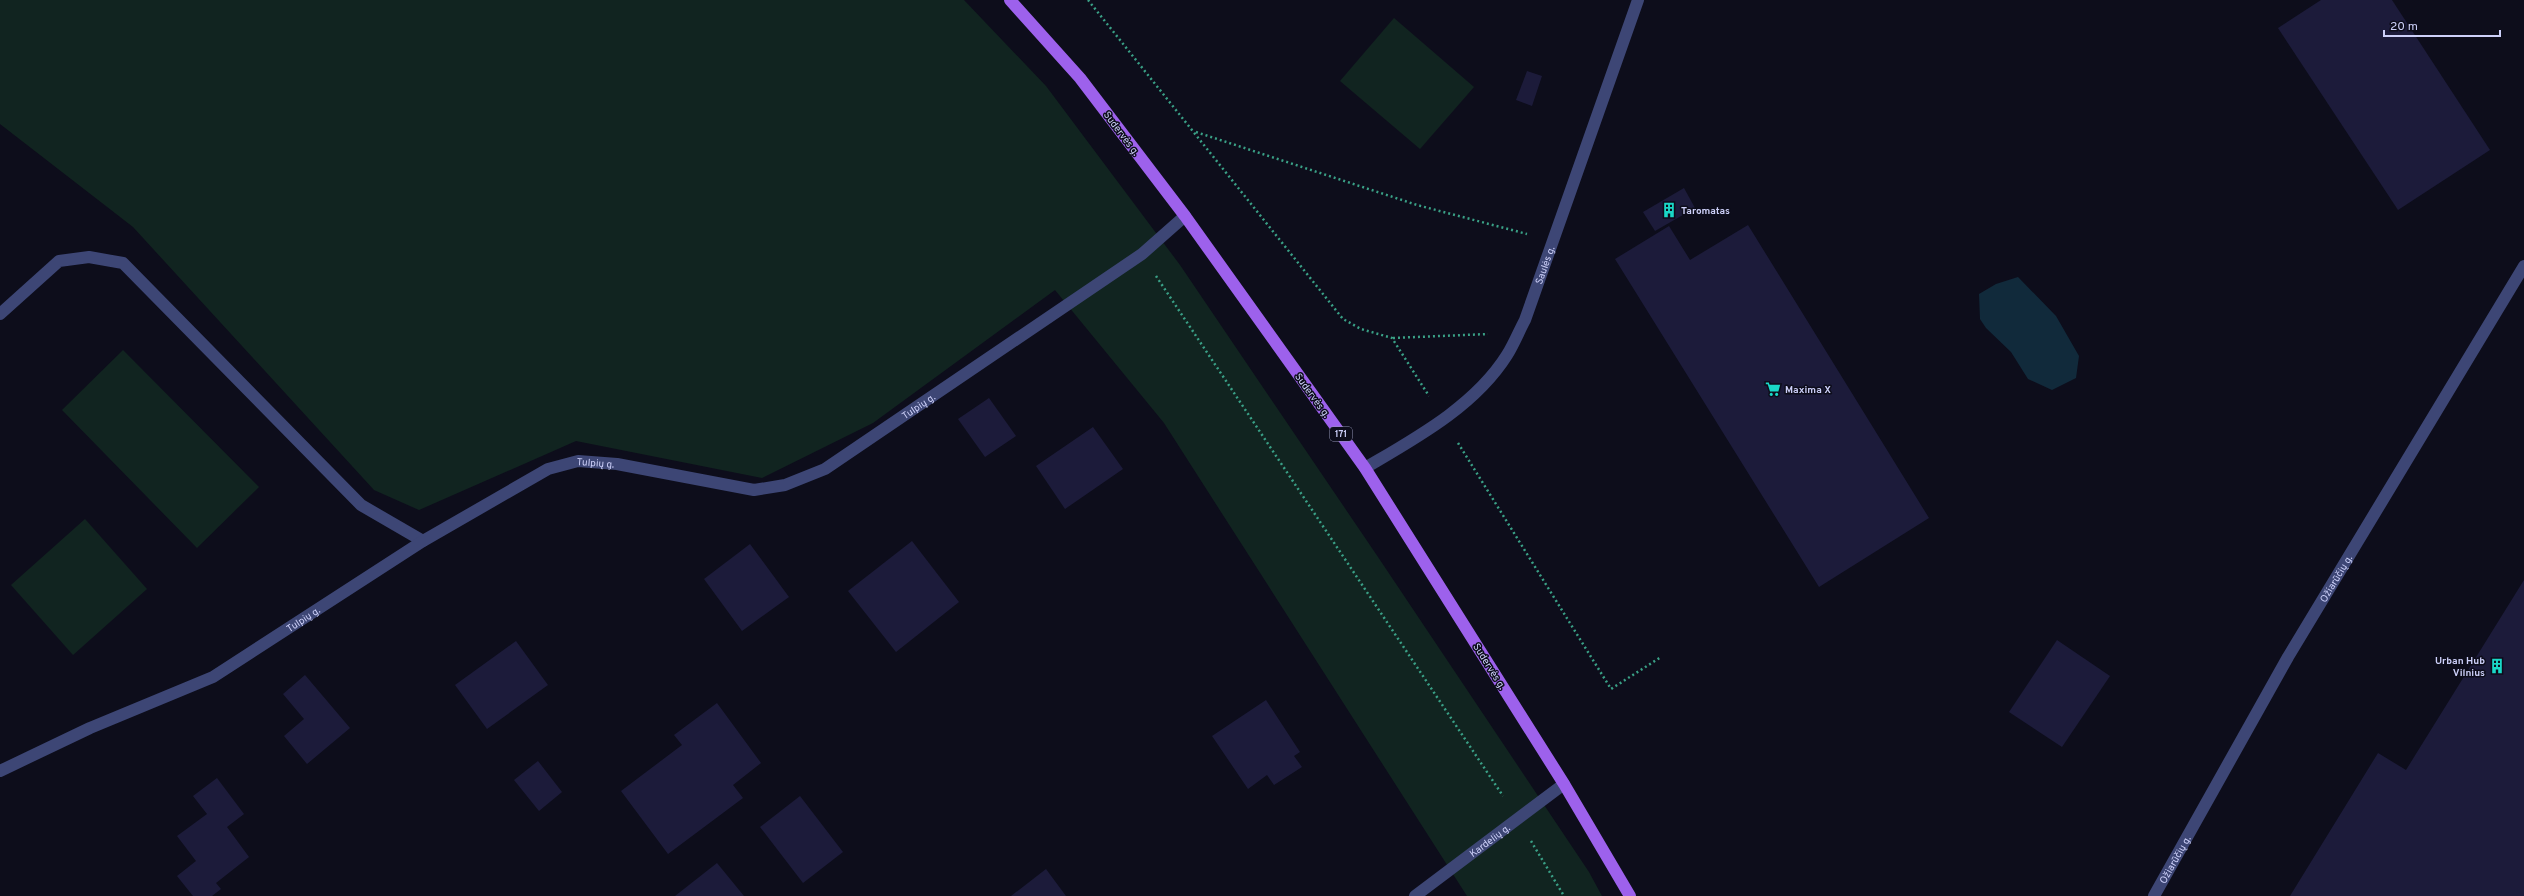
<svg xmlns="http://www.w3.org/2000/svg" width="2524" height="896" font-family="Overpass,sans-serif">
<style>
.green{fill:#112420}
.water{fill:#112a3b}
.building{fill:#1c1b3a}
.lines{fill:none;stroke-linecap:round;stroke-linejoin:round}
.path{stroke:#3aa086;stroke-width:2.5;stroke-dasharray:2 3;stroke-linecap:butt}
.minor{stroke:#3d4675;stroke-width:12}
.major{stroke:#9d61ec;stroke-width:12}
.labels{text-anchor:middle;stroke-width:3;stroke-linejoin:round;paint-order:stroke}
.shield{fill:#0d0d1b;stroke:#9396b6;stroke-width:1}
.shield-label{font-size:9px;font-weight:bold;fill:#cdd0f9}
.street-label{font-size:10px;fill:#cdd0f9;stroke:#0d0d1b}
.poi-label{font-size:10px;font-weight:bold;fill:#cdd0f9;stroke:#0d0d1b;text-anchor:start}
</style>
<rect width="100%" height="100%" fill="#0d0d1b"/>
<g class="green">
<path d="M 0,0 L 964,0 L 1046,86 L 1180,265 L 1378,557 L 1589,872 L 1602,896 L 1467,896 L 1164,423 L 1055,290 L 873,423 L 762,478 L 576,441 L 419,510 L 374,490 L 133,227 L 0,124 Z"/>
<path d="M 1394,18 L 1474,87 L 1420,149 L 1340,81 Z"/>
<path d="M 123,350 L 259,487 L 197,548 L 62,410 Z"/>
<path d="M 85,519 L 147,589 L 73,655 L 11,585 Z"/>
</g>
<path class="water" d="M 2018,277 L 2056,316 L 2079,356 L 2076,378 L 2052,390 L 2028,379 L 2011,352 L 1986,328 L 1980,319 L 1979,294 L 1996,284 Z"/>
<g class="building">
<path d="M 2321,0 L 2392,0 L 2490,150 L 2398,210 L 2278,28 Z"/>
<path d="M 1527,71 L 1542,76 L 1532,106 L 1516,100 Z"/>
<path d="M 1684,188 L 1695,208 L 1655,231 L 1643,212 Z"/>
<path d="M 1748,225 L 1929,518 L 1819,587 L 1615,259 L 1669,226 L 1690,260 Z"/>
<path d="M 989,398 L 1016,436 L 985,457 L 958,419 Z"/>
<path d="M 1093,427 L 1123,469 L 1065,509 L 1036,466 Z"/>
<path d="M 912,541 L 959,602 L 896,652 L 848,591 Z"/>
<path d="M 750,544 L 789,597 L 742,631 L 704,579 Z"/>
<path d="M 2524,580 L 2524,896 L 2290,896 L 2378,753 L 2406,770 Z"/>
<path d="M 2057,640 L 2110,676 L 2062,747 L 2009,712 Z"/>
<path d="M 516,641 L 548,685 L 487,729 L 455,685 Z"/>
<path d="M 305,675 L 350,728 L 307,764 L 284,736 L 304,719 L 283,694 Z"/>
<path d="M 1266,700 L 1300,752 L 1294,756 L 1302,767 L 1274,785 L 1267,775 L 1248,789 L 1212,736 Z"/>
<path d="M 717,703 L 761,763 L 733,785 L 743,798 L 668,854 L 621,791 L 682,745 L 674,735 Z"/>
<path d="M 538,761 L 562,792 L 539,811 L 514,780 Z"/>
<path d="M 217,778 L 244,814 L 227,827 L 249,857 L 216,883 L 221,889 L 212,896 L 193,896 L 177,876 L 196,861 L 177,836 L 207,814 L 193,796 Z"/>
<path d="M 800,796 L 843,852 L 803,883 L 760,827 Z"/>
<path d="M 717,863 L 744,896 L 675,896 Z"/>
<path d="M 1046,869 L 1066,896 L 1011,896 Z"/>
</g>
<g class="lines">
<g class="path">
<path d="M 1088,0 L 1343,319 L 1361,329 L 1392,338 L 1429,396"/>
<path d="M 1196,132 L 1417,205 L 1527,234"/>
<path d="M 1156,276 L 1503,796"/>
<path d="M 1393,338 L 1488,334"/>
<path d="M 1458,443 L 1611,689 L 1661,657"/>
<path d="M 1531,841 L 1564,896"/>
</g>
<g class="minor">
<path d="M 0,314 L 59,261 L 89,257 L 123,263 L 361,505 L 423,541"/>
<path id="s1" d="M 1365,468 C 1416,438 1475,406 1507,355 C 1514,344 1519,331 1525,320 L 1638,0"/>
<path id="s2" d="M 0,771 L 90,728 L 213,677 L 423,541 L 548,469 L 578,461 L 617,464 L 754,490 L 785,485 L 825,469 L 1142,254 L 1185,216"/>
<path id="s3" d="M 1415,896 L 1564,784"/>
<path id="s4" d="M 2154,896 L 2288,657 L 2524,266"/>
</g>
<path class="major" d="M 1010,0 L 1080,78 L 1185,216 L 1365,468 L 1564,784 L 1630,896"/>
</g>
<defs>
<g id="building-bare" transform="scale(1.2)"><path d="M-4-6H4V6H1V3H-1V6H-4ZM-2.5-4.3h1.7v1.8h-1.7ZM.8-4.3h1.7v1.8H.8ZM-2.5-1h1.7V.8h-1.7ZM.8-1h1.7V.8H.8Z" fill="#1ad8c7" stroke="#0d0d1b" stroke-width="2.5" paint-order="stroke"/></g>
<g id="supermarket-bare" transform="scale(1.2)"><path d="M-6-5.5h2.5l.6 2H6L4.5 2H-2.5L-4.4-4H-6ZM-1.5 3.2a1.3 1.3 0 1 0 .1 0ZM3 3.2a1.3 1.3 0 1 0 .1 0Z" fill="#1ad8c7" stroke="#0d0d1b" stroke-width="2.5" paint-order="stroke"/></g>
</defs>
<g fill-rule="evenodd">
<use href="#building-bare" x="1669" y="210"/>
<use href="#supermarket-bare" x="1773" y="389"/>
<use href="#building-bare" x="2497" y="666"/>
</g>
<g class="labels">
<rect class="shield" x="1330" y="427" width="22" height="14" rx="3"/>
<g class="shield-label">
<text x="1341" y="437">171</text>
</g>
<g class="street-label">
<text transform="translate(1122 133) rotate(53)" y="4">Sudervės g.</text>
<text dy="4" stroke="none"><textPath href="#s1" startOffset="281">Saulės g.</textPath></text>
<text transform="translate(1313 395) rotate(54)" y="4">Sudervės g.</text>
<text dy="4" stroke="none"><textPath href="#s2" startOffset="1024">Tulpių g.</textPath></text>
<text dy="4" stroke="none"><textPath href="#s2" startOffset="676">Tulpių g.</textPath></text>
<text dy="4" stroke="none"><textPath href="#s4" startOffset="366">Ožiarūčių g.</textPath></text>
<text dy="4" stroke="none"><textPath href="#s2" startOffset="340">Tulpių g.</textPath></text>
<text transform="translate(1490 666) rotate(58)" y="4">Sudervės g.</text>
<text dy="4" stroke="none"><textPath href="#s3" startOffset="93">Kardelių g.</textPath></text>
<text dy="4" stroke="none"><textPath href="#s4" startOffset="42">Ožiarūčių g.</textPath></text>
</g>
<g class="poi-label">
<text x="1681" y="214">Taromatas</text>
<text x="1785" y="393">Maxima X</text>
<text x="2485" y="664" text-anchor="end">Urban Hub<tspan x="2485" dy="12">Vilnius</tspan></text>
</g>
</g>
<path d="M2384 30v6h116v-6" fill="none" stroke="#cdd0f9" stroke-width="2"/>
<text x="2390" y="30" font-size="12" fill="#cdd0f9" stroke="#0d0d1b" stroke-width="3" paint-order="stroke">20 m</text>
</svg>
